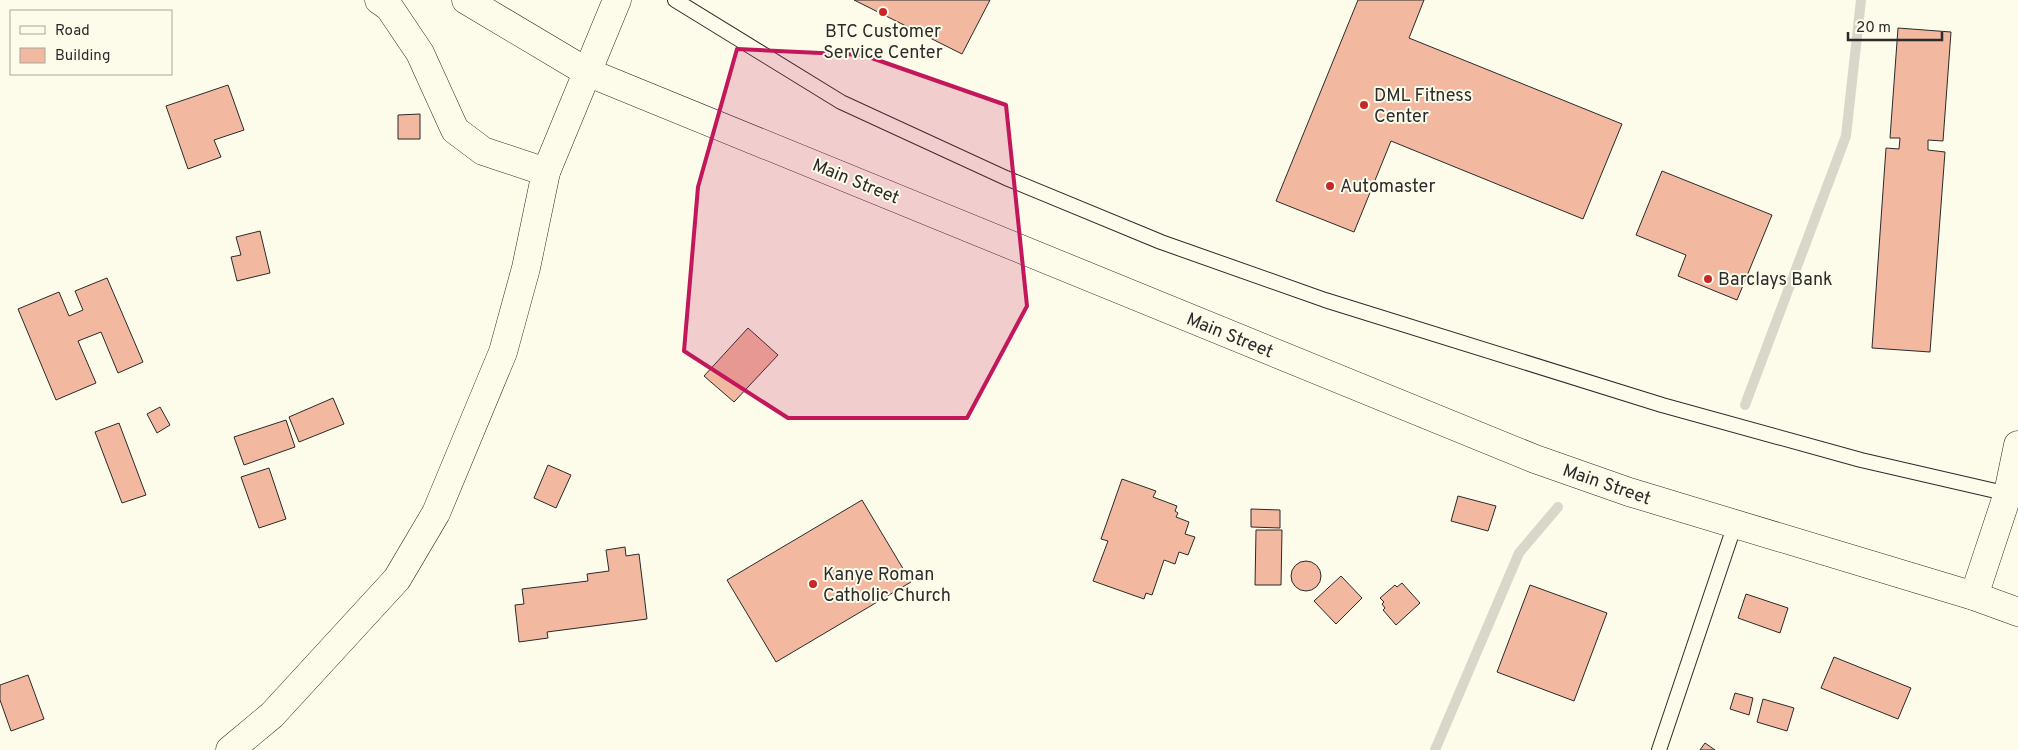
<svg xmlns="http://www.w3.org/2000/svg" width="2018" height="750" font-family="Overpass,sans-serif">
<style>
.lines{fill:none;stroke-linecap:round;stroke-linejoin:round}
.stream{stroke:#d8d7c9;stroke-width:10}
.building{fill:#f2b8a0;stroke:#2b2b2b}
.service-casing{stroke:#2b2b2b;stroke-width:16}
.minor-casing{stroke:#2b2b2b;stroke-width:29}
.trunk-casing{stroke:#2b2b2b;stroke-width:29}
.service{stroke:#fdfbea;stroke-width:14}
.minor{stroke:#fdfbea;stroke-width:28}
.trunk{stroke:#fdfbea;stroke-width:28}
.marked{fill:#c2185b;fill-opacity:0.2;stroke:#c2185b;stroke-width:4;stroke-linejoin:round}
.poi-dot{fill:#c62828;stroke:#fdfbea;stroke-width:2}
.labels{text-anchor:middle;stroke-width:4;stroke-linejoin:round;paint-order:stroke}
.poi-label{font-size:18px;fill:#2b2b2b;stroke:#fdfbea;text-anchor:start}
.street-label{font-size:18px;fill:#2b2b2b;stroke:#fdfbea}
</style>
<rect width="100%" height="100%" fill="#fdfbea"/>
<g class="lines">
<g class="stream">
<path d="M 1745,405 L 1846,136 L 1861,0"/>
<path d="M 1435,750 L 1519,553 L 1558,507"/>
</g>
</g>
<g class="building">
<path d="M 854,0 L 990,0 L 962,54 Z"/>
<path d="M 1358,0 L 1424,0 L 1409,38 L 1622,124 L 1583,219 L 1391,141 L 1354,232 L 1276,201 Z"/>
<path d="M 1898,28 L 1951,32 L 1943,141 L 1928,140 L 1928,150 L 1945,152 L 1930,352 L 1872,348 L 1886,148 L 1899,149 L 1900,138 L 1890,138 Z"/>
<path d="M 228,85 L 244,130 L 214,140 L 221,157 L 188,169 L 166,106 Z"/>
<path d="M 420,114 L 420,139 L 398,139 L 398,115 Z"/>
<path d="M 1662,171 L 1772,215 L 1737,300 L 1678,276 L 1686,255 L 1636,235 Z"/>
<path d="M 260,231 L 270,273 L 237,281 L 231,257 L 241,255 L 236,237 Z"/>
<path d="M 107,278 L 143,362 L 118,373 L 101,332 L 78,341 L 96,383 L 56,400 L 18,309 L 59,292 L 69,316 L 83,310 L 75,291 Z"/>
<path d="M 748,328 L 778,355 L 734,402 L 704,376 Z"/>
<path d="M 333,398 L 344,424 L 299,442 L 289,417 Z"/>
<path d="M 160,407 L 170,425 L 157,433 L 147,414 Z"/>
<path d="M 286,420 L 295,447 L 244,465 L 234,437 Z"/>
<path d="M 119,423 L 146,495 L 122,503 L 95,432 Z"/>
<path d="M 548,465 L 571,475 L 556,508 L 534,498 Z"/>
<path d="M 269,468 L 286,519 L 259,528 L 241,477 Z"/>
<path d="M 1122,479 L 1156,491 L 1153,497 L 1177,506 L 1175,511 L 1178,513 L 1176,517 L 1189,522 L 1185,534 L 1195,537 L 1188,555 L 1179,552 L 1175,564 L 1164,560 L 1152,595 L 1146,593 L 1144,599 L 1093,581 L 1108,541 L 1101,539 Z"/>
<path d="M 1458,496 L 1496,506 L 1488,531 L 1451,521 Z"/>
<path d="M 862,500 L 911,582 L 776,662 L 727,580 Z"/>
<path d="M 1251,509 L 1280,510 L 1280,528 L 1251,527 Z"/>
<path d="M 1256,530 L 1282,530 L 1281,585 L 1255,585 Z"/>
<path d="M 625,547 L 626,556 L 639,554 L 647,619 L 547,632 L 548,638 L 519,642 L 515,605 L 524,604 L 522,589 L 588,581 L 587,574 L 609,571 L 606,550 Z"/>
<circle cx="1306" cy="576" r="15"/>
<path d="M 1341,576 L 1362,598 L 1336,624 L 1314,601 Z"/>
<path d="M 1402,583 L 1420,603 L 1396,625 L 1383,610 L 1385,608 L 1382,604 L 1384,602 L 1380,598 L 1395,585 L 1397,587 Z"/>
<path d="M 1530,585 L 1607,613 L 1574,701 L 1497,672 Z"/>
<path d="M 1746,594 L 1788,608 L 1780,633 L 1738,618 Z"/>
<path d="M 1834,657 L 1911,688 L 1898,719 L 1821,688 Z"/>
<path d="M 28,675 L 44,719 L 11,731 L 0,700 L 0,685 Z"/>
<path d="M 1735,693 L 1753,698 L 1749,715 L 1730,709 Z"/>
<path d="M 1763,699 L 1794,708 L 1787,731 L 1757,722 Z"/>
<path d="M 1705,743 L 1715,750 L 1700,750 Z"/>
</g>
<g class="lines">
<g class="service-casing">
<g id="service">
<path d="M 675,0 L 841,102 L 1006,178 L 1161,242 L 1325,300 L 1662,405 L 1861,460 L 2013,495"/>
<path d="M 1659,750 L 1735,524"/>
</g>
</g>
<g class="minor-casing">
<g id="minor">
<path d="M 379,0 L 389,7 L 420,53 L 455,130 L 483,151 L 546,172"/>
<path d="M 1974,596 L 2008,493 L 2018,445"/>
<path d="M 230,750 L 272,715 L 397,579 L 436,513 L 503,352 L 526,268 L 546,172 L 617,0"/>
</g>
</g>
<g class="trunk-casing">
<path id="trunk" d="M 466,0 L 587,72 L 1535,459 L 1629,492 L 1974,596 L 2018,612"/>
</g>
<use href="#service" class="service"/>
<use href="#minor" class="minor"/>
<use href="#trunk" class="trunk"/>
</g>
<path class="marked" d="M 737,49 L 863,55 L 1006,105 L 1027,306 L 967,418 L 788,418 L 684,351 L 698,187 Z"/>
<g class="poi-dot">
<circle cx="883" cy="12" r="5"/>
<circle cx="1364" cy="105" r="5"/>
<circle cx="1330" cy="186" r="5"/>
<circle cx="1708" cy="279" r="5"/>
<circle cx="813" cy="584" r="5"/>
</g>
<g class="labels">
<g class="poi-label">
<text x="883" y="37" text-anchor="middle">BTC Customer<tspan x="883" dy="21">Service Center</tspan></text>
<text x="1374" y="101">DML Fitness<tspan x="1374" dy="21">Center</tspan></text>
<text x="1340" y="192">Automaster</text>
<text x="1718" y="285">Barclays Bank</text>
<text x="823" y="580">Kanye Roman<tspan x="823" dy="21">Catholic Church</tspan></text>
</g>
<g class="street-label">
<text transform="translate(856 181) rotate(22)" y="6">Main Street</text>
<text transform="translate(1230 335) rotate(22)" y="6">Main Street</text>
<text transform="translate(1607 484) rotate(19)" y="6">Main Street</text>
</g>
</g>
<rect x="10" y="10" width="162" height="65" fill="#fdfbea" stroke="#a9a89e"/>
<rect x="20" y="26" width="25" height="8" fill="#fdfbea" stroke="#a9a89e"/>
<text x="55" y="35" font-size="15" fill="#2b2b2b">Road</text>
<rect x="20" y="48" width="25" height="15" fill="#f2b8a0" stroke="#a9a89e"/>
<text x="55" y="60" font-size="15" fill="#2b2b2b">Building</text>
<path d="M1848 32v8h94v-8" fill="none" stroke="#2b2b2b" stroke-width="2.5"/>
<text x="1856" y="32" font-size="15" fill="#2b2b2b" stroke="#fdfbea" stroke-width="4" paint-order="stroke">20 m</text>
</svg>
